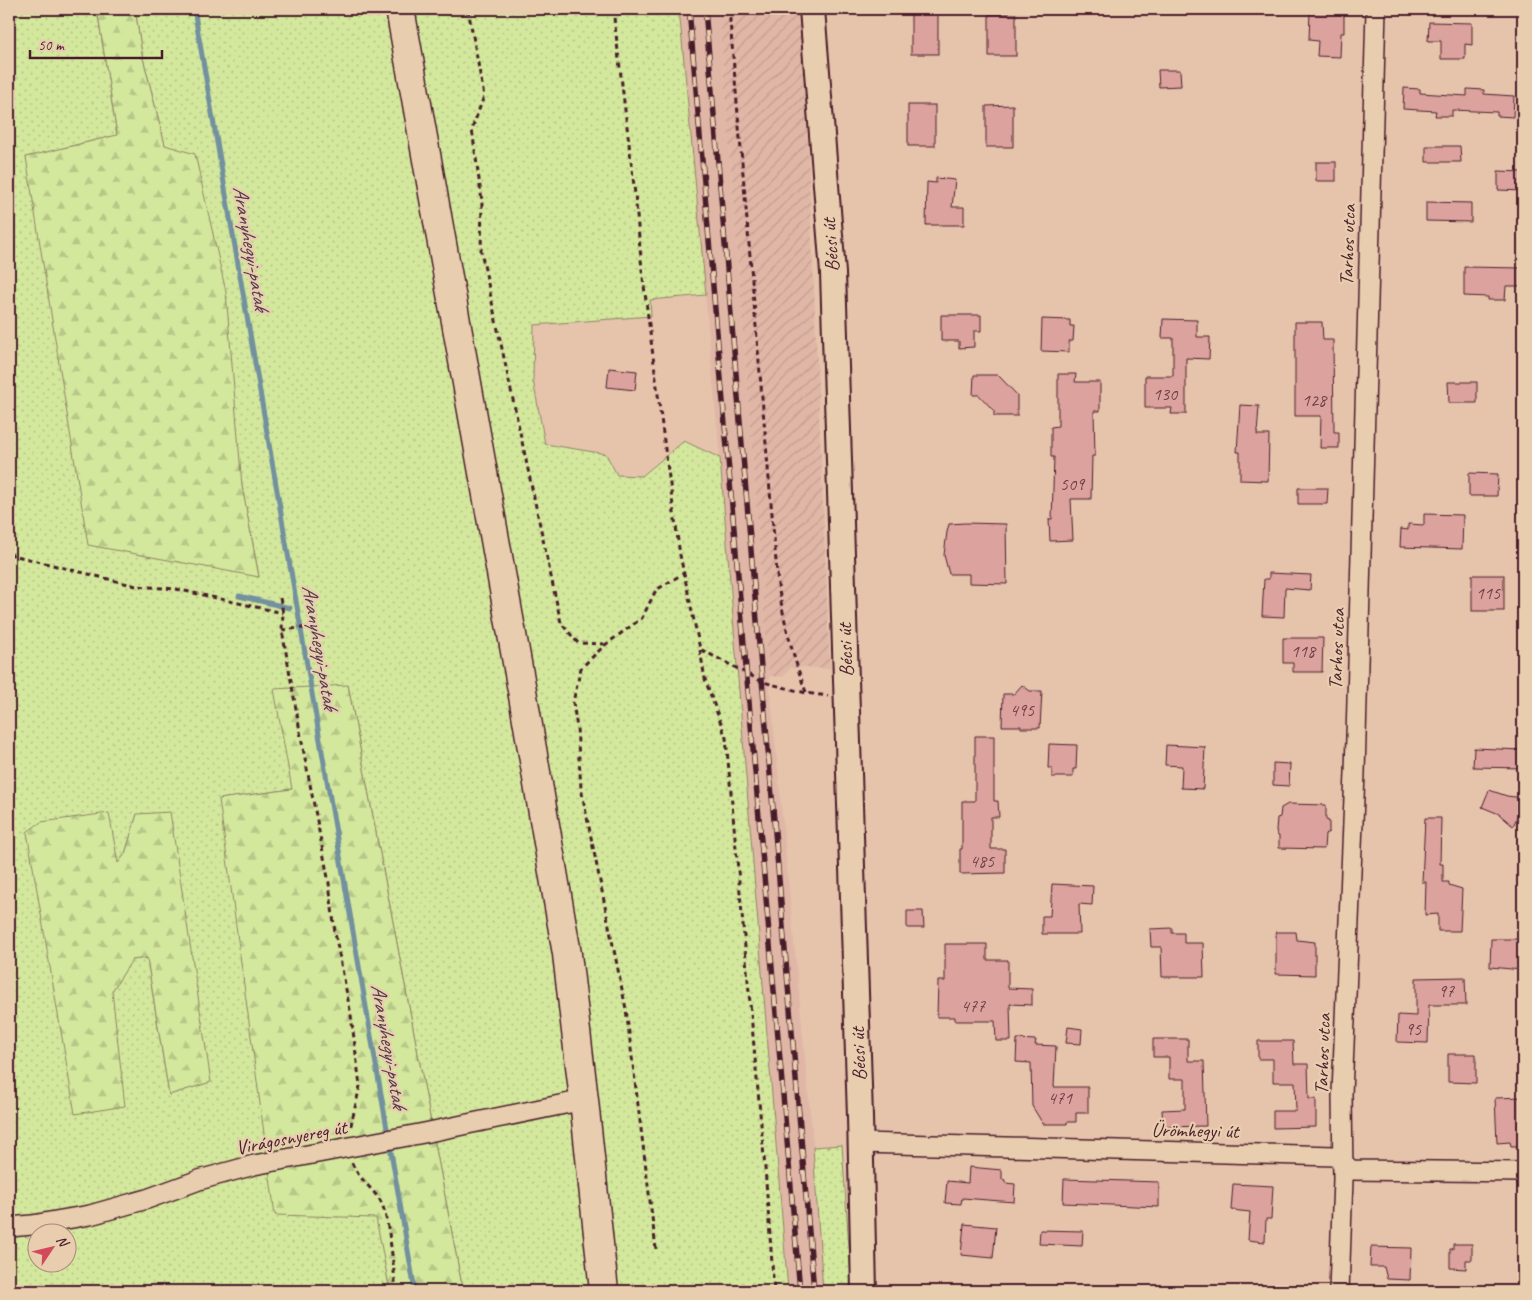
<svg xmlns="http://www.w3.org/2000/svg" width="1532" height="1300" font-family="Caveat,sans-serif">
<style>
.built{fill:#e0b7a6}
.industrial{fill:url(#industrial-furrows)}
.grass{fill:url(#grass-dots);stroke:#8e8464;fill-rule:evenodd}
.forest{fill:url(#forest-firs);stroke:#8e8464}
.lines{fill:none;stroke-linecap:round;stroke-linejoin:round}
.stream{stroke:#72909e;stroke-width:5}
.building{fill:#dca29e;stroke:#4a1f2b}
.minor-casing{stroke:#4a1f2b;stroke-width:22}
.tertiary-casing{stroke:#4a1f2b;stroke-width:28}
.primary-casing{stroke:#4a1f2b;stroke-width:31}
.path{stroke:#4a1f2b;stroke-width:3;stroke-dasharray:5 4;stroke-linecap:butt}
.minor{stroke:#e8cdaf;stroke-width:19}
.tertiary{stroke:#e8cdaf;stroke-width:24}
.primary{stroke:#e8cdaf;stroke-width:28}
.rail-casing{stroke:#4a1f2b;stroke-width:5.5}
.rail{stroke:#e8cdaf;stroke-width:4;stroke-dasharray:11;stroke-linecap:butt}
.labels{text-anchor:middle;stroke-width:4.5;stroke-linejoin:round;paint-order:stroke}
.number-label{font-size:18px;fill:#6e4048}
.street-label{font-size:20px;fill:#4a1f2b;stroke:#e8cdaf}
.water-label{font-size:21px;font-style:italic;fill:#543b48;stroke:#e8cdaf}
</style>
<defs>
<pattern id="industrial-furrows" width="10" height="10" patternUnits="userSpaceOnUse" patternTransform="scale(1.25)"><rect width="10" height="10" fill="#e0b7a6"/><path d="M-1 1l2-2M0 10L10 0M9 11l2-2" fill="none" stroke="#c29d8f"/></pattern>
<pattern id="grass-dots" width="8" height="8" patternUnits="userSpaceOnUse" patternTransform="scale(1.25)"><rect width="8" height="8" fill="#d3e89d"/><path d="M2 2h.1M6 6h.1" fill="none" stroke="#b7c787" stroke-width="1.8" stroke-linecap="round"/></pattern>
<pattern id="forest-firs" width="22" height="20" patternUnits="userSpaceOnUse" patternTransform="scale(1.25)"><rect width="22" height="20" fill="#d3e89d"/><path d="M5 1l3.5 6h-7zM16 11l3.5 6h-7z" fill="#b7c787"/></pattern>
</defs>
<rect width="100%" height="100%" fill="#e6c4ac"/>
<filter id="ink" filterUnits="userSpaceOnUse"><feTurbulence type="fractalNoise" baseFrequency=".02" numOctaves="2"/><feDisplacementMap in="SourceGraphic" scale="10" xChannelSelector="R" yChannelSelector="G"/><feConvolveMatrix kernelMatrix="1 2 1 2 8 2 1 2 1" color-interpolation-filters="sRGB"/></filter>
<g filter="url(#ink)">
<path class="built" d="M 679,9 L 719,9 L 769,676 L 817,1184 L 823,1291 L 788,1291 L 720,458 Z"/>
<path class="industrial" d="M 719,9 L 800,9 L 806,103 L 830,669 L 805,667 L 791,668 L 783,677 L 769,676 Z"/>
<g class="grass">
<path d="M 9,9 L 97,9 L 117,135 L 26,157 L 259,577 L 242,486 L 165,145 L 142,54 L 135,9 L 679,9 L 706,295 L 650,300 L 651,316 L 534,325 L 533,380 L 545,444 L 606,454 L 617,475 L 642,476 L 684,441 L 720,458 L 788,1291 L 463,1291 L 348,685 L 292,789 L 220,799 L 377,1218 L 390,1291 L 9,1291 ZM 137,814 L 210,1082 L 169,1095 L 147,958 L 131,960 L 112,991 L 118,863 L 125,854 ZM 38,1232 L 68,1232 L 68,1262 L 38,1262 Z"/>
<path d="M 842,1145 L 852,1291 L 823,1291 L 813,1147 Z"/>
</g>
<g class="forest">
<path d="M 97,9 L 135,9 L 142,54 L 165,145 L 195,154 L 226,292 L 242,486 L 259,577 L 88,545 L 26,157 L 117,135 Z"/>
<path d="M 348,685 L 463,1291 L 390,1291 L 376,1218 L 275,1215 L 219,799 L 292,789 L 274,689 Z"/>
<path d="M 170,812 L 211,1082 L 169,1095 L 147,958 L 132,960 L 112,991 L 125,1106 L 75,1114 L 27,832 L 41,822 L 109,813 L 118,863 L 125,854 L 137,814 Z"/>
</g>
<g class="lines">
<g class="stream">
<path d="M 194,9 L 415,1291"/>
<path d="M 239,596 L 290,608"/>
</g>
</g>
<g class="building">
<path d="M 1310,10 L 1344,11 L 1344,33 L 1341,33 L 1340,57 L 1317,56 L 1318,41 L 1309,40 Z"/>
<rect x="911" y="12" width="27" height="42"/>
<rect x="989" y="14" width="27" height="42"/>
<path d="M 1429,22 L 1472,23 L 1472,45 L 1465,44 L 1465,59 L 1441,59 L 1441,41 L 1428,41 Z"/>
<path d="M 1158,70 L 1180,70 L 1181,86 L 1159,87 Z"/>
<path d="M 1404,88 L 1420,89 L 1420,93 L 1467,96 L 1467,89 L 1484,90 L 1484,94 L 1514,96 L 1513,117 L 1497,116 L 1497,112 L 1452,110 L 1452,116 L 1435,116 L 1436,111 L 1403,109 Z"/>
<rect x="908" y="105" width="27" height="41"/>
<path d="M 1013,105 L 1013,147 L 986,147 L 986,106 Z"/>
<path d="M 1426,146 L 1460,146 L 1461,162 L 1426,162 Z"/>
<rect x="1316" y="162" width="20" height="19"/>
<path d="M 1498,171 L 1523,172 L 1523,191 L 1498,190 Z"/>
<path d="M 936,178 L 955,180 L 952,207 L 964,207 L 964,225 L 926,225 L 927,182 L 936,183 Z"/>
<path d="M 1426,202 L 1471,203 L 1471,222 L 1426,221 Z"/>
<path d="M 1464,267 L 1523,268 L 1522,286 L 1506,286 L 1505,300 L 1488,300 L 1488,297 L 1464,296 Z"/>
<path d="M 941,315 L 981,315 L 981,331 L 974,331 L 974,347 L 959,348 L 959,341 L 941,341 Z"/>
<path d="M 1042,319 L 1070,320 L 1070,326 L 1074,326 L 1073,341 L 1069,341 L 1069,352 L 1041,351 Z"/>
<path d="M 1163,319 L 1197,320 L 1197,337 L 1210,337 L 1209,359 L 1186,358 L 1186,414 L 1171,414 L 1172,408 L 1145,408 L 1145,376 L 1173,376 L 1173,338 L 1162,338 Z"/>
<path d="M 1295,322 L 1322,322 L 1323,340 L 1333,340 L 1334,432 L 1339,432 L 1339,448 L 1320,448 L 1321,416 L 1295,416 Z"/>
<path d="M 609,368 L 637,371 L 635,390 L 607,387 Z"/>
<path d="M 1058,374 L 1076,374 L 1075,382 L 1100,382 L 1100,411 L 1094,411 L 1095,456 L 1092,456 L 1091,499 L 1071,499 L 1073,540 L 1050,541 L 1049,519 L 1052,519 L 1054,457 L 1051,457 L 1051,427 L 1058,426 Z"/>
<path d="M 974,375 L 998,375 L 1017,395 L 1017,416 L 994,416 L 994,411 L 979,395 L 973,395 Z"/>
<path d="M 1448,382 L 1477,382 L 1477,403 L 1449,403 Z"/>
<path d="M 1240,405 L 1259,406 L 1257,435 L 1269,435 L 1268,481 L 1240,480 L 1240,452 L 1237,452 Z"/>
<path d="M 1469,473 L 1498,474 L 1497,496 L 1469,496 Z"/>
<path d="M 1298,488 L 1328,488 L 1327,504 L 1298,504 Z"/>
<path d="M 1424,514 L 1463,515 L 1462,549 L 1400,547 L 1401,529 L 1408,530 L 1408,524 L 1424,525 Z"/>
<path d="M 965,523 L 1006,524 L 1007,584 L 969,583 L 969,574 L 949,574 L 944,555 L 947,532 L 949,524 Z"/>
<path d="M 1269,573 L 1311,575 L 1310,590 L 1285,588 L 1284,617 L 1262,616 L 1264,579 L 1269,579 Z"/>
<rect x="1472" y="575" width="32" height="36"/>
<path d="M 1283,638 L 1323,638 L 1322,672 L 1293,672 L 1293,663 L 1283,663 Z"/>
<path d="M 1022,685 L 1030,691 L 1042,691 L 1040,728 L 1021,728 L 1021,726 L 1002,726 L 1003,694 L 1014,694 Z"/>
<path d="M 975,736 L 994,736 L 994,801 L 998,801 L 999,817 L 991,817 L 991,849 L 1005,849 L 1005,873 L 960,874 L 960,849 L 962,849 L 962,801 L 975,801 Z"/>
<path d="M 1049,744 L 1077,745 L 1076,769 L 1073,769 L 1073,777 L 1052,777 L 1052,768 L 1048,768 Z"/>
<path d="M 1166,745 L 1205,747 L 1203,789 L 1181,788 L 1182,766 L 1165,765 Z"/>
<path d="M 1474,748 L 1523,750 L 1523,768 L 1473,767 Z"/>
<path d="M 1273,763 L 1290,764 L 1289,786 L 1273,785 Z"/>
<path d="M 1489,790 L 1507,796 L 1523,798 L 1523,804 L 1513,826 L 1499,814 L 1482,807 Z"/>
<path d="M 1288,804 L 1326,805 L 1326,820 L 1329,821 L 1329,832 L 1325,834 L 1324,849 L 1279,848 L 1279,836 L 1277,835 L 1276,830 L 1277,818 L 1280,817 L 1281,808 Z"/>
<path d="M 1425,818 L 1441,818 L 1440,864 L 1443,864 L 1443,882 L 1449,882 L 1449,885 L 1462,889 L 1460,931 L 1438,931 L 1438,914 L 1425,915 L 1426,882 L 1422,882 Z"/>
<path d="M 1052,884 L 1093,886 L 1092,905 L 1079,904 L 1080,934 L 1042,934 L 1042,916 L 1050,916 Z"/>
<path d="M 907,911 L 923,911 L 924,928 L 907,928 Z"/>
<path d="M 1172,928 L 1172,933 L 1184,933 L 1184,943 L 1203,943 L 1204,977 L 1162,977 L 1161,947 L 1151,947 L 1150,929 Z"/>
<path d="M 1276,932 L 1296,932 L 1297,940 L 1315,942 L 1315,975 L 1276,974 Z"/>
<path d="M 1491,939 L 1523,939 L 1522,970 L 1490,967 Z"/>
<path d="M 945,944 L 987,944 L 987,960 L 1008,960 L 1008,988 L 1032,989 L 1032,1005 L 1010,1004 L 1011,1041 L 996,1041 L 995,1021 L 955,1021 L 955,1017 L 937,1017 L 938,981 L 945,981 Z"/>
<path d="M 1465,977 L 1466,1005 L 1429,1005 L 1428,1043 L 1397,1042 L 1398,1015 L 1416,1016 L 1416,978 Z"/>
<path d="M 1068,1027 L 1082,1029 L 1081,1044 L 1066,1043 Z"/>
<path d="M 1017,1039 L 1036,1040 L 1035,1045 L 1056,1046 L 1054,1087 L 1088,1087 L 1088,1113 L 1076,1113 L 1076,1122 L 1067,1122 L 1067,1124 L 1043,1124 L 1032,1106 L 1031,1063 L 1016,1062 Z"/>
<path d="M 1153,1039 L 1188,1039 L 1188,1061 L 1204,1061 L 1206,1126 L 1163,1127 L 1162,1110 L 1185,1109 L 1185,1079 L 1169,1079 L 1169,1057 L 1153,1057 Z"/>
<path d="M 1258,1041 L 1293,1041 L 1294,1064 L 1308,1064 L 1309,1099 L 1316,1099 L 1316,1127 L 1273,1128 L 1273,1111 L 1296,1111 L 1295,1082 L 1273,1082 L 1273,1059 L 1258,1059 Z"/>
<path d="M 1448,1054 L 1476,1054 L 1476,1083 L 1448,1082 Z"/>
<path d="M 1523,1097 L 1523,1146 L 1511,1146 L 1510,1142 L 1497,1143 L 1495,1098 Z"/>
<path d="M 969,1167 L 1002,1170 L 1002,1179 L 1005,1180 L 1005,1183 L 1015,1184 L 1014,1202 L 962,1198 L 961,1204 L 945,1203 L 947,1181 L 968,1183 Z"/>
<path d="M 1064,1179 L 1159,1182 L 1159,1207 L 1063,1203 Z"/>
<path d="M 1233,1184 L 1273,1186 L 1271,1219 L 1266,1219 L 1265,1242 L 1248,1240 L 1250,1212 L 1231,1210 Z"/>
<path d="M 964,1224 L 996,1227 L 993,1258 L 961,1255 Z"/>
<path d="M 1040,1230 L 1083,1231 L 1082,1246 L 1039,1244 Z"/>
<path d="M 1453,1244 L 1472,1244 L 1472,1260 L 1466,1260 L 1466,1269 L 1450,1268 L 1450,1249 L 1453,1249 Z"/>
<path d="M 1371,1247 L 1411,1248 L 1410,1280 L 1387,1279 L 1384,1267 L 1370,1267 Z"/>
</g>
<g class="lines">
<g class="minor-casing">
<g id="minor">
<path d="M 861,1143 L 1335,1156 L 1351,1170 L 1523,1172"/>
<path d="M 9,1227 L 32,1225 L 90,1215 L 147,1199 L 199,1180 L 254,1165 L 424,1133 L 584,1100"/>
<path d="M 1339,1291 L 1343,1179 L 1342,1094 L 1355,773 L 1376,9"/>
</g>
</g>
<g class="tertiary-casing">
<path id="tertiary" d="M 812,9 L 833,273 L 860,1117 L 864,1291"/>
</g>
<g class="primary-casing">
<path id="primary" d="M 400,9 L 523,696 L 567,954 L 584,1100 L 604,1291"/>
</g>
<g class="path">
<path d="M 468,9 L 484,96 L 472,129 L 482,201 L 481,251 L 561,623 L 578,643 L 604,644"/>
<path d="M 613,9 L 635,194 L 642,270 L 665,449 L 680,555 L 700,649 L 763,682 L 806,693 L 828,696"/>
<path d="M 729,9 L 778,585 C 784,622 793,657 806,692"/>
<path d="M 9,554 L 136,586 L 176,589 L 283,613"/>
<path d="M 280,598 L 283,613 L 282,630 L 303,748 L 329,883 L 335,933 L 351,1015 L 360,1086 L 350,1129"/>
<path d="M 282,630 L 311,627"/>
<path d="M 700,650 L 705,679 L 726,738 L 728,760 L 765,1168 L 774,1291"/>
<path d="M 352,1163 C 358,1178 371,1187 380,1200 C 389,1215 394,1272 396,1291"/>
<path d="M 656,1249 L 626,1009 L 581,788 L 577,728 L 573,702 L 581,668 L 605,645 L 642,618 L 656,590 L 684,573"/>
</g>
<use href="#minor" class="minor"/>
<use href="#tertiary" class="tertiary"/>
<use href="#primary" class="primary"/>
<g class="rail-casing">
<g id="rail">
<path d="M 689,9 L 800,1291"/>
<path d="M 705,9 L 814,1291"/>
</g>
</g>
<use href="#rail" class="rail"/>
</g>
</g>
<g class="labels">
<g class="number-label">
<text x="1165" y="400">130</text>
<text x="1314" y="406">128</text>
<text x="1072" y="490">509</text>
<text x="1488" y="599">115</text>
<text x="1303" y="657">118</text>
<text x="1022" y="716">495</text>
<text x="982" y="867">485</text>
<text x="1446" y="997">97</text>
<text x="973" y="1012">477</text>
<text x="1413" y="1035">95</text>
<text x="1060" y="1104">471</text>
</g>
<g class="street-label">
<text transform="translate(830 245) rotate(-94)" y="7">Bécsi út</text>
<text transform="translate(1347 245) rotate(-88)" y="7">Tarhos utca</text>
<text transform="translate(1336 649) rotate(-88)" y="7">Tarhos utca</text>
<text transform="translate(845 650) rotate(-92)" y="7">Bécsi út</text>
<text transform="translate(858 1054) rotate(-92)" y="7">Bécsi út</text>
<text transform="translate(1322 1054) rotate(-88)" y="7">Tarhos utca</text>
<text transform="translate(1195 1130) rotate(1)" y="7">Ürömhegyi út</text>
<text transform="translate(291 1137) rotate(-11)" y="7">Virágosnyereg út</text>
</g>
<g class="water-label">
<text transform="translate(251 248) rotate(80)" y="7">Aranyhegyi-patak</text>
<text transform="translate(320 647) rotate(80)" y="7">Aranyhegyi-patak</text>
<text transform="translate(389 1046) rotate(80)" y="7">Aranyhegyi-patak</text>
</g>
</g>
<rect width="1532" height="1300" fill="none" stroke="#e8cdaf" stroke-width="30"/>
<rect x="15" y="15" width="1502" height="1270" fill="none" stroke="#4a1f2b" stroke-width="2" filter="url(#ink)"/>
<g transform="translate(52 1248) rotate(55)"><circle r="24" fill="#e8cdaf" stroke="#a9877a"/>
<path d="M0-4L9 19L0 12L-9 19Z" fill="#d1495b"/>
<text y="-8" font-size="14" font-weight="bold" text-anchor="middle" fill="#4a1f2b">N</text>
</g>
<path d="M30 50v8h132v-8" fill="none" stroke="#4a1f2b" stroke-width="2.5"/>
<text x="38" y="50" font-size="15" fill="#4a1f2b" stroke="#e8cdaf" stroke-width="4" paint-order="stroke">50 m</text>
</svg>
